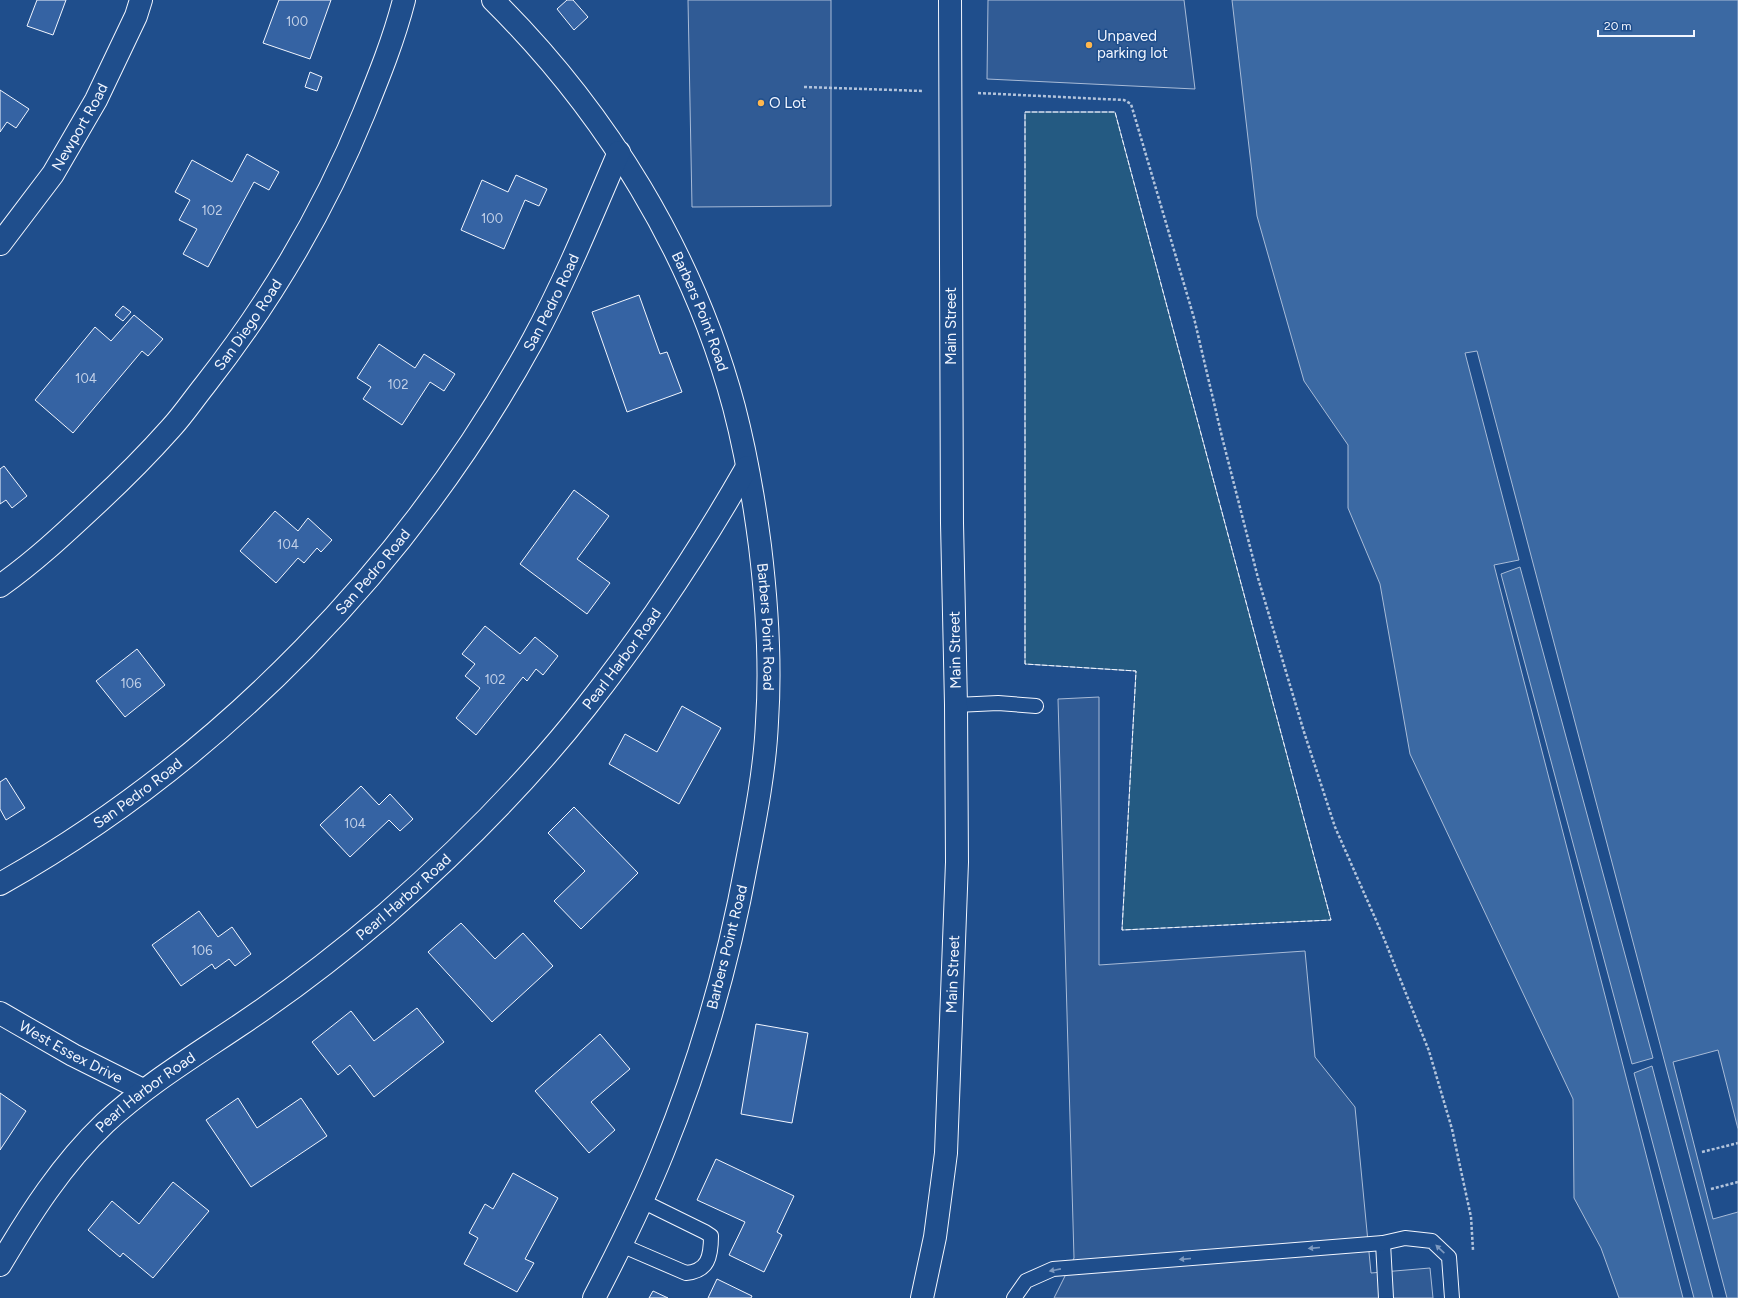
<svg xmlns="http://www.w3.org/2000/svg" width="1738" height="1298" font-family="Figtree,sans-serif">
<style>
.green{fill:#245a82;stroke:#a8bbd7}
.parking{fill:#305b95;stroke:#a8bbd7}
.water{fill:#3b69a3;stroke:#a8bbd7}
.pier{fill:#1f4e8c;stroke:#a8bbd7;fill-rule:evenodd}
.building{fill:#3563a3;stroke:#f2f6ff}
.lines{fill:none;stroke-linecap:round;stroke-linejoin:round}
.lane-casing{stroke:#f2f6ff;stroke-width:16}
.street-casing{stroke:#f2f6ff;stroke-width:24}
.secondary-casing{stroke:#f2f6ff;stroke-width:24}
.path{stroke:#b3c4dc;stroke-width:2.5;stroke-dasharray:3 2;stroke-linecap:butt}
.lane{stroke:#1f4e8c;stroke-width:14}
.street{stroke:#1f4e8c;stroke-width:22}
.secondary{stroke:#1f4e8c;stroke-width:22}
.fence{stroke:#f2f6ff;stroke-width:1;stroke-dasharray:5 2;stroke-linecap:butt}
.oneway{fill:#7e9ac0}
.poi-dot{fill:#ffb74d;stroke:#1f4e8c;stroke-width:1.5}
.labels{text-anchor:middle;stroke-width:3;stroke-linejoin:round;paint-order:stroke}
.number-label{font-size:13px;fill:#c3d1e8}
.poi-label{font-size:15px;fill:#f2f6ff;stroke:#1f4e8c;text-anchor:start}
.street-label{font-size:15px;fill:#f2f6ff;stroke:#1f4e8c}
</style>
<rect width="100%" height="100%" fill="#1f4e8c"/>
<path class="green" d="M 1025,112 L 1115,112 L 1331,920 L 1122,930 L 1136,671 L 1025,664 Z"/>
<g class="parking">
<path d="M 688,0 L 831,0 L 831,206 L 692,207 Z"/>
<path d="M 988,0 L 1184,0 L 1195,89 L 987,79 Z"/>
<path d="M 1099,697 L 1099,965 L 1305,951 L 1315,1057 L 1355,1107 L 1371,1273 L 1430,1268 L 1433,1298 L 1054,1298 L 1074,1258 L 1058,699 Z"/>
</g>
<path class="water" d="M 1232,0 L 1738,0 L 1738,1298 L 1619,1298 L 1601,1248 L 1574,1198 L 1573,1099 L 1410,754 L 1380,584 L 1348,508 L 1348,445 L 1304,381 L 1257,216 Z"/>
<g class="pier">
<path d="M 1477,351 L 1727,1298 L 1713,1298 L 1652,1066 L 1634,1073 L 1694,1298 L 1683,1298 L 1494,565 L 1519,560 L 1465,353 ZM 1520,567 L 1653,1058 L 1632,1064 L 1501,574 Z"/>
<path d="M 1718,1050 L 1738,1129 L 1738,1212 L 1713,1219 L 1673,1062 Z"/>
</g>
<g class="building">
<path d="M 37,0 L 66,0 L 53,35 L 27,26 Z"/>
<path d="M 279,0 L 331,0 L 310,59 L 263,43 Z"/>
<path d="M 567,0 L 573,0 L 588,17 L 574,30 L 557,9 Z"/>
<path d="M 310,72 L 322,77 L 317,91 L 305,87 Z"/>
<path d="M 0,90 L 29,109 L 16,128 L 7,122 L 0,132 Z"/>
<path d="M 247,154 L 279,172 L 269,190 L 254,182 L 208,267 L 183,254 L 197,229 L 179,220 L 190,200 L 175,192 L 192,160 L 232,182 Z"/>
<path d="M 516,175 L 547,189 L 539,206 L 525,200 L 504,249 L 461,230 L 482,180 L 508,192 Z"/>
<path d="M 639,295 L 660,354 L 667,352 L 682,392 L 627,412 L 592,312 Z"/>
<path d="M 123,306 L 131,312 L 123,321 L 115,315 Z"/>
<path d="M 134,315 L 163,339 L 148,356 L 142,351 L 73,433 L 35,400 L 95,327 L 111,341 Z"/>
<path d="M 379,344 L 415,368 L 424,354 L 455,374 L 444,391 L 430,382 L 402,425 L 363,399 L 371,387 L 357,378 Z"/>
<path d="M 4,466 L 27,496 L 12,508 L 6,500 L 0,504 L 0,469 Z"/>
<path d="M 574,490 L 609,516 L 577,559 L 610,583 L 587,614 L 520,564 Z"/>
<path d="M 275,511 L 298,531 L 308,518 L 332,540 L 321,552 L 317,548 L 304,563 L 298,558 L 276,583 L 240,551 Z"/>
<path d="M 485,626 L 520,654 L 535,637 L 558,656 L 543,675 L 536,669 L 527,681 L 523,677 L 476,735 L 456,718 L 480,688 L 465,676 L 475,664 L 462,654 Z"/>
<path d="M 137,649 L 165,685 L 125,717 L 96,681 Z"/>
<path d="M 682,706 L 721,728 L 679,804 L 609,764 L 625,734 L 657,752 Z"/>
<path d="M 6,778 L 25,808 L 6,820 L 0,809 L 0,782 Z"/>
<path d="M 361,786 L 379,805 L 390,794 L 413,819 L 400,831 L 389,820 L 350,857 L 320,825 Z"/>
<path d="M 574,807 L 638,873 L 581,929 L 554,901 L 585,871 L 548,833 Z"/>
<path d="M 199,911 L 218,937 L 232,927 L 251,954 L 235,966 L 229,959 L 215,969 L 212,964 L 181,986 L 152,945 Z"/>
<path d="M 461,923 L 495,959 L 523,933 L 553,966 L 492,1022 L 428,952 Z"/>
<path d="M 417,1008 L 444,1042 L 374,1097 L 350,1065 L 338,1075 L 312,1042 L 351,1011 L 374,1041 Z"/>
<path d="M 756,1024 L 808,1033 L 792,1123 L 741,1114 Z"/>
<path d="M 600,1034 L 630,1069 L 591,1102 L 615,1130 L 589,1153 L 535,1091 Z"/>
<path d="M 0,1093 L 26,1111 L 0,1150 Z"/>
<path d="M 238,1098 L 257,1128 L 301,1098 L 327,1136 L 251,1187 L 206,1120 Z"/>
<path d="M 716,1159 L 794,1196 L 777,1232 L 782,1235 L 764,1272 L 729,1255 L 745,1222 L 697,1200 Z"/>
<path d="M 513,1173 L 558,1198 L 525,1259 L 534,1263 L 517,1292 L 464,1264 L 478,1238 L 469,1233 L 485,1204 L 493,1209 Z"/>
<path d="M 173,1182 L 209,1211 L 153,1278 L 123,1253 L 120,1257 L 88,1230 L 112,1201 L 139,1224 Z"/>
<path d="M 717,1279 L 752,1296 L 751,1298 L 708,1298 Z"/>
<path d="M 653,1291 L 668,1298 L 649,1298 Z"/>
</g>
<g class="lines">
<g class="lane-casing">
<g id="lane">
<path d="M 956,705 L 998,703 L 1036,706"/>
<path d="M 1383,1243 L 1386,1298"/>
<path d="M 621,1245 L 686,1273 C 708,1271 711,1257 711,1236 L 705,1232 L 642,1201"/>
<path d="M 1014,1298 L 1026,1281 L 1053,1269 L 1383,1243 L 1405,1238 L 1432,1241 L 1449,1257 L 1452,1298"/>
</g>
</g>
<g class="street-casing">
<g id="street">
<path id="s1" d="M 493,0 C 606,112 693,253 734,407 C 746,453 754,500 760,546 C 767,604 771,663 767,722 C 765,768 756,815 747,861 C 729,960 701,1059 663,1152 C 643,1202 619,1250 594,1298"/>
<path id="s2" d="M 0,244 L 53,174 L 96,100 L 136,16 L 141,0"/>
<path id="s3" d="M 0,586 C 34,562 64,534 94,506 C 121,481 147,455 171,428 C 183,415 193,400 205,385 C 270,302 324,211 364,113 C 379,76 394,39 404,0"/>
<path id="s4" d="M 0,884 C 222,759 411,563 533,340 C 566,279 592,215 619,152"/>
<path id="s5" d="M 0,1013 L 73,1055 L 143,1090"/>
<path id="s6" d="M 0,1265 C 30,1214 62,1164 105,1123 C 146,1085 194,1056 240,1025 C 291,991 339,954 386,914 C 458,851 527,782 586,707 C 646,631 699,551 747,467"/>
</g>
</g>
<g class="secondary-casing">
<g id="secondary">
<path id="s7" d="M 922,1298 L 935,1237 L 946,1153 L 957,862 L 956,705 L 952,523 L 950,0"/>
</g>
</g>
<g class="path">
<path d="M 804,87 L 923,91"/>
<path d="M 978,93 L 1124,100 L 1131,104 L 1194,318 L 1222,437 L 1258,578 L 1304,732 L 1335,827 L 1383,936 L 1429,1051 L 1452,1129 L 1471,1217 L 1473,1250"/>
<path d="M 1702,1152 L 1738,1143"/>
<path d="M 1711,1189 L 1738,1182"/>
</g>
<use href="#lane" class="lane"/>
<use href="#street" class="street"/>
<use href="#secondary" class="secondary"/>
<path class="fence" d="M 1025,112 L 1115,112 L 1331,920 L 1122,930 L 1136,671 L 1025,664 Z"/>
</g>
<defs><path id="oneway-solid" d="M-6-.8H1V-3.2L6.5 0L1 3.2V.8H-6Z"/></defs>
<g class="oneway">
<use href="#oneway-solid" transform="translate(1314 1248) rotate(175)"/>
<use href="#oneway-solid" transform="translate(1440 1249) rotate(-137)"/>
<use href="#oneway-solid" transform="translate(1185 1259) rotate(175)"/>
<use href="#oneway-solid" transform="translate(1055 1270) rotate(169)"/>
</g>
<g class="poi-dot">
<circle cx="1089" cy="45" r="4"/>
<circle cx="761" cy="103" r="4"/>
</g>
<g class="labels">
<g class="number-label">
<text x="297" y="26">100</text>
<text x="212" y="215">102</text>
<text x="492" y="223">100</text>
<text x="86" y="383">104</text>
<text x="398" y="389">102</text>
<text x="288" y="549">104</text>
<text x="495" y="684">102</text>
<text x="131" y="688">106</text>
<text x="355" y="828">104</text>
<text x="202" y="955">106</text>
</g>
<g class="poi-label">
<text x="1097" y="41">Unpaved<tspan x="1097" dy="17">parking lot</tspan></text>
<text x="769" y="108">O Lot</text>
</g>
<g class="street-label">
<text dy="5" stroke="none"><textPath href="#s2" startOffset="142">Newport Road</textPath></text>
<text dy="5" stroke="none"><textPath href="#s4" startOffset="813">San Pedro Road</textPath></text>
<text dy="5" stroke="none"><textPath href="#s1" startOffset="377">Barbers Point Road</textPath></text>
<text dy="5" stroke="none"><textPath href="#s3" startOffset="362">San Diego Road</textPath></text>
<text transform="translate(951 326) rotate(-90)" y="5">Main Street</text>
<text dy="5" stroke="none"><textPath href="#s4" startOffset="489">San Pedro Road</textPath></text>
<text dy="5" stroke="none"><textPath href="#s1" startOffset="701">Barbers Point Road</textPath></text>
<text transform="translate(955 650) rotate(-91)" y="5">Main Street</text>
<text dy="5" stroke="none"><textPath href="#s6" startOffset="876">Pearl Harbor Road</textPath></text>
<text dy="5" stroke="none"><textPath href="#s4" startOffset="165">San Pedro Road</textPath></text>
<text dy="5" stroke="none"><textPath href="#s6" startOffset="552">Pearl Harbor Road</textPath></text>
<text transform="translate(727 947) rotate(-76)" y="5">Barbers Point Road</text>
<text dy="5" stroke="none"><textPath href="#s7" startOffset="326">Main Street</textPath></text>
<text dy="5" stroke="none"><textPath href="#s5" startOffset="81">West Essex Drive</textPath></text>
<text dy="5" stroke="none"><textPath href="#s6" startOffset="228">Pearl Harbor Road</textPath></text>
</g>
</g>
<path d="M1598 30v6h96v-6" fill="none" stroke="#f2f6ff" stroke-width="2"/>
<text x="1604" y="30" font-size="12" fill="#f2f6ff" stroke="#1f4e8c" stroke-width="3" paint-order="stroke">20 m</text>
</svg>
